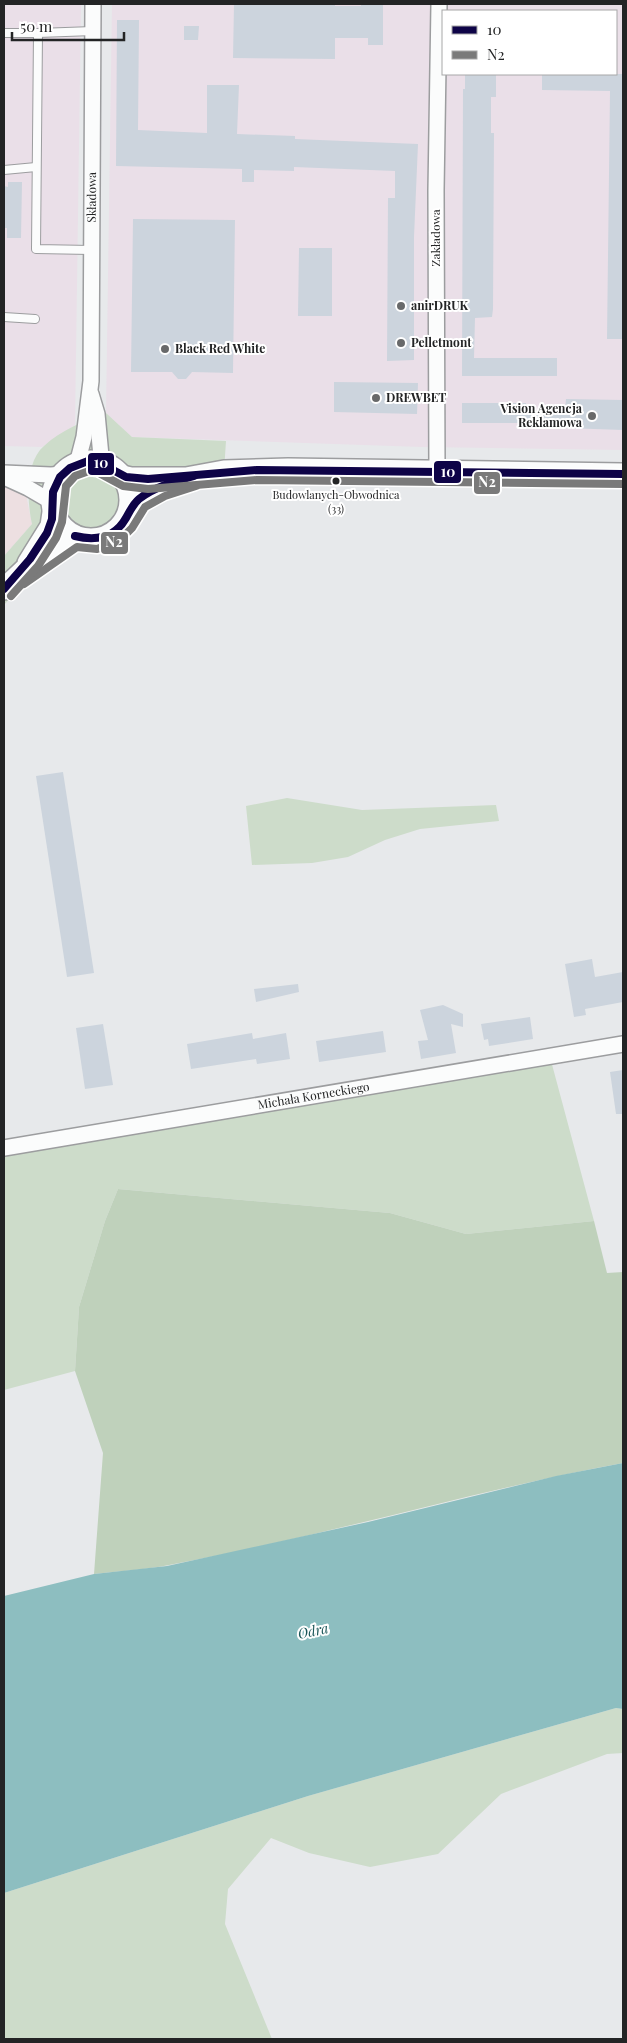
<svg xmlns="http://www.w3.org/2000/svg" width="627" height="2043" font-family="'Playfair Display',serif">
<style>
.commercial{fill:#eddfe1}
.industrial{fill:#eadfe8;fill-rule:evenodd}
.green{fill:#cddcca}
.forest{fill:#bfd1bb}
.water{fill:#8dbec0}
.building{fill:#ccd4dd}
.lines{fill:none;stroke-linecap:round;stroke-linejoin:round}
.service-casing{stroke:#9c9d9f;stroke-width:10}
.minor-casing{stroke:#9c9d9f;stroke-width:18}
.secondary-casing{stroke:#9c9d9f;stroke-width:24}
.service{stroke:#fbfcfc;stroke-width:8}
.minor{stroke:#fbfcfc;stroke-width:15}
.secondary{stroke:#fbfcfc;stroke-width:21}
.bus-1-casing{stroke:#fff;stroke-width:11}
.bus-2-casing{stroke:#fff;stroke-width:11}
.bus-1{stroke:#0e0347;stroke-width:8}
.bus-2{stroke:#7a7a7a;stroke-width:8}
.poi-dot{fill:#68696a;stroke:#fff;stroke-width:2}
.bus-dot{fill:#232425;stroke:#fff;stroke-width:2}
.labels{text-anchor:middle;stroke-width:4;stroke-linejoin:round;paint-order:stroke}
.bus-label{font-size:11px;fill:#232425;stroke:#fff}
.street-label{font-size:12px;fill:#232425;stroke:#fff}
.poi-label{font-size:12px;font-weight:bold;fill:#232425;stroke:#fff;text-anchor:start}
.water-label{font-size:14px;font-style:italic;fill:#1c5759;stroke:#fff}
.line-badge{stroke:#fff;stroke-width:2}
.badge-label{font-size:14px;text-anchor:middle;font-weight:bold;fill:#fff}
</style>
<rect width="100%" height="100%" fill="#e7e9eb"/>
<path class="commercial" d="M 4,477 L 28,488 L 27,500 L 32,524 L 4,556 Z"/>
<g class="industrial">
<path d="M 4,4 L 81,4 L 75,425 L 42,447 L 4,446 Z"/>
<path d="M 112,4 L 623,4 L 623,450 L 422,447 L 132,437 L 106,413 ZM 443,11 L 616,11 L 616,74 L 443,74 Z"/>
</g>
<g class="green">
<path d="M 106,413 L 132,437 L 226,441 L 224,471 C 194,476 168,483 140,498 C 132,503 129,512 125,520 C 114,539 93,542 75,536 L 28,578 L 4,605 L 4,556 L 32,524 C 27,502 25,462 44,446 C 61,430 84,421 106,413 Z"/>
<path d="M 287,798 L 362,810 L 496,805 L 499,821 L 420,829 L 385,840 L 348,857 L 312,863 L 252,865 L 246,806 Z"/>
<path d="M 550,1057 L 594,1221 L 466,1234 L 390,1213 L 118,1189 L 105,1221 L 79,1307 L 75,1371 L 4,1390 L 4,1148 Z"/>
<path d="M 616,1708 L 623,1709 L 623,1753 L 607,1754 L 501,1794 L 438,1854 L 370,1867 L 309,1853 L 271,1838 L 228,1889 L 225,1924 L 272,2039 L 4,2039 L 4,1893 L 308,1796 Z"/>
</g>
<path class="forest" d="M 118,1189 L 390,1213 L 466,1234 L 594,1221 L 607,1273 L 623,1272 L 623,1463 C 471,1491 322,1537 169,1565 C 144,1570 119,1571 94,1574 L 103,1453 L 75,1371 L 79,1307 L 105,1221 Z"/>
<path class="water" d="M 623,1463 L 623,1709 L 616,1708 L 308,1796 L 4,1893 L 4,1596 L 94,1574 L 167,1566 L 368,1522 L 556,1476 Z"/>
<g class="building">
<path d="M 234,4 L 335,4 L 335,6 L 361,6 L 361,4 L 383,4 L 383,45 L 368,45 L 368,38 L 335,38 L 335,59 L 233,58 Z"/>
<path d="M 117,20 L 139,20 L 138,130 L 207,133 L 207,85 L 239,85 L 237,134 L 295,136 L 295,139 L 418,144 L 414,237 L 414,360 L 387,361 L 388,198 L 395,198 L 395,171 L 294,167 L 294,171 L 254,170 L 254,182 L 242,182 L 242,169 L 116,166 Z"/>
<path d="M 184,26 L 199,26 L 198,40 L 184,40 Z"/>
<path d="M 465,74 L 496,74 L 496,97 L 491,97 L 491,133 L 494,133 L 493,309 L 492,317 L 475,318 L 474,358 L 557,358 L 557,376 L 462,376 L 463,89 L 465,89 Z"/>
<path d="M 542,74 L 623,74 L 623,339 L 607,339 L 610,91 L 542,90 Z"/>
<path d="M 8,182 L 22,182 L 21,238 L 7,238 L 7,228 L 4,228 L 4,186 L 8,187 Z"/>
<path d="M 133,219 L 235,220 L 233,373 L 192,372 L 186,379 L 178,379 L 172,372 L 131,372 Z"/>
<path d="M 299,248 L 332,248 L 332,316 L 298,316 Z"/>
<path d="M 334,382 L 418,383 L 417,414 L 334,412 Z"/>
<path d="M 566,399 L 623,400 L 623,430 L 565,428 L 565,423 L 462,423 L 462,403 L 526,403 L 526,411 L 565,410 Z"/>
<path d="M 63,772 L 94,973 L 67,977 L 36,776 Z"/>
<path d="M 592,959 L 595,977 L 623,972 L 623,1002 L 585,1009 L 586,1015 L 574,1017 L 565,964 Z"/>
<path d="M 298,984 L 299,992 L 256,1002 L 254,989 Z"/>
<path d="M 443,1005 L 463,1014 L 463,1027 L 451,1024 L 456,1053 L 421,1059 L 418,1041 L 428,1040 L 420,1010 Z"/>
<path d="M 530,1017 L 533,1039 L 489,1046 L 488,1039 L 484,1040 L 481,1024 Z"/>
<path d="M 103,1024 L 113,1085 L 85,1089 L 76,1028 Z"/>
<path d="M 383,1031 L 386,1052 L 319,1062 L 316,1041 Z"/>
<path d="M 252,1033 L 253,1039 L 286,1033 L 290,1059 L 257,1064 L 256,1059 L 191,1069 L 187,1044 Z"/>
<path d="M 623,1070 L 623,1114 L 616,1114 L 610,1072 Z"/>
</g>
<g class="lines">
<g class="service-casing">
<g id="service">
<path d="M 4,33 L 38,33 L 36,249 L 91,250"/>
<path d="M 38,33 L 93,31"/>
<path d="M 4,170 L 36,167"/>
<path d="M 4,317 L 35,319"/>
</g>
</g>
<g class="minor-casing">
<g id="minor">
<path d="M 91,394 L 97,414 L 101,456 L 109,465"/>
<path id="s1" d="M 77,464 L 84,437 L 91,381 L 93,4"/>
<path d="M 437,472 L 436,190 L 439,4"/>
<path d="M 4,473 L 51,475 L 63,474"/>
<path d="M 4,477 L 28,488 L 52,502"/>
<path id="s2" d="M 4,1148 L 623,1044"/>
</g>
</g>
<g class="secondary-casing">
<g id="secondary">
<circle cx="91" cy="500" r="39"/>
<path d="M 122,476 L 131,478 L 186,478 L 224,471 L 288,469 L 623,474"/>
<path d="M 28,563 L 51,526 L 53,512"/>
<path d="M 4,589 L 23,571 L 75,536"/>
</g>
</g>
<use href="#service" class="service"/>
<use href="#minor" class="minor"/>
<use href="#secondary" class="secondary"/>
<g class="bus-1-casing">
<g id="bus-1">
<path d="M 75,536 C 95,541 115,538 126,518 C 130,511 133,504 139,499 C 154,487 176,481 194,476"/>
<path d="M 4,589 L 30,559 L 47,533 L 52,519 L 53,492 L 60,477 L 70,468 L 88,461 L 100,463 L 126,477 L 148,479 L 257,470 L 623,474"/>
</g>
</g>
<g class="bus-2-casing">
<g id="bus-2">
<path d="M 24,584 L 77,547 L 97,549 L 119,541 L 132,528 L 145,507 L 165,496 L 196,486"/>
<path d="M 11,596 L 38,566 L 56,538 L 62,522 L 66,486 L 75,476 L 89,471 L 97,472 L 123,486 L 148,489 L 257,480 L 623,484"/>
</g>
</g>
<use href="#bus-1" class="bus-1"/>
<use href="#bus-2" class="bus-2"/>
</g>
<g class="poi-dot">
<circle cx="401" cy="306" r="5"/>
<circle cx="401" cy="343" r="5"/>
<circle cx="165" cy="349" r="5"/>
<circle cx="376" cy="398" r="5"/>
<circle cx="592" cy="416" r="5"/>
</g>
<circle class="bus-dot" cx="336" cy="481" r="4.5"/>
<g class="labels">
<g class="bus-label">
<text x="336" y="499">Budowlanych-Obwodnica<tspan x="336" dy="14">(33)</tspan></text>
</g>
<g class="street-label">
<text dy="4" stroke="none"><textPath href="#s1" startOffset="268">Składowa</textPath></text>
<text transform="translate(436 238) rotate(-90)" y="4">Zakładowa</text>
<text dy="4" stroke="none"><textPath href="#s2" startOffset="314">Michała Korneckiego</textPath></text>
</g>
<g class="poi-label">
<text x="411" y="310">anirDRUK</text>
<text x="411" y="347">Pelletmont</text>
<text x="175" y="353">Black Red White</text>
<text x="386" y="402">DREWBET</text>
<text x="582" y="413" text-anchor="end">Vision Agencja<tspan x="582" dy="14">Reklamowa</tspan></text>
</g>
<g class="water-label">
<text transform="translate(313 1631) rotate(-12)" y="5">Odra</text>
</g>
</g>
<g class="line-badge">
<rect x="87" y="452" width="28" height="24" rx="5" fill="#0e0347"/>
<rect x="433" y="460" width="29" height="24" rx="5" fill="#0e0347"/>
<rect x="473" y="471" width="28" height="24" rx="5" fill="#7a7a7a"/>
<rect x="100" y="531" width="29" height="24" rx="5" fill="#7a7a7a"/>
</g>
<g class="badge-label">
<text x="101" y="468">10</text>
<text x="448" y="477">10</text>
<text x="487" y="487">N2</text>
<text x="114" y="547">N2</text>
</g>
<rect width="627" height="2043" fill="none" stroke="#232425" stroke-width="10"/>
<rect x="442" y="10" width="175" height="65" fill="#ffffff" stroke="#a7a7a8"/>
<rect x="452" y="26" width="25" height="8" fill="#0e0347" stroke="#a7a7a8"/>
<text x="487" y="35" font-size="15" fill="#232425">10</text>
<rect x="452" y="51" width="25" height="8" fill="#7a7a7a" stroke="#a7a7a8"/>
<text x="487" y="60" font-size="15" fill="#232425">N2</text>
<path d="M12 32v8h112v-8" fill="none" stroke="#232425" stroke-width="2.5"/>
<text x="20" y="32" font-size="15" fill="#232425" stroke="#ffffff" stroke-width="4" paint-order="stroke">50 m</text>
</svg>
